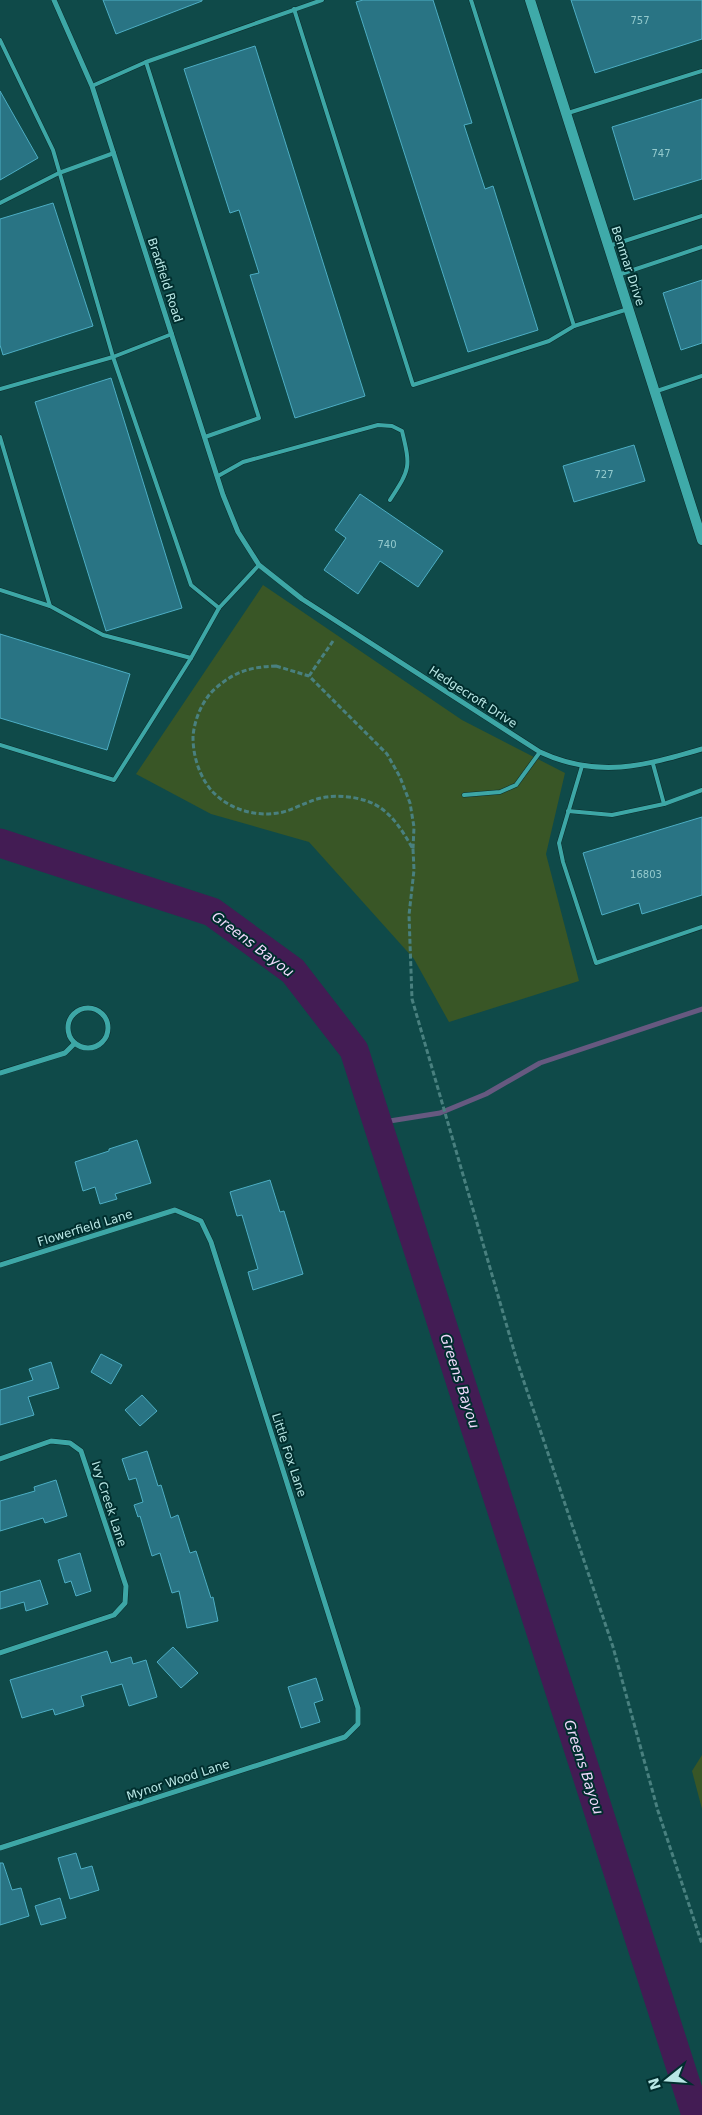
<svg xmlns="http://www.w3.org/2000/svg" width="702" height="2115" font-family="'DejaVu Sans',sans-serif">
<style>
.green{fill:#395626}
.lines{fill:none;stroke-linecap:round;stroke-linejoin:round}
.stream{stroke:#665980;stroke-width:5}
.river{stroke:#431c54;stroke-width:29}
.building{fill:#297484;stroke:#4daec4}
.lane-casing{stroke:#0b2d2d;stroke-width:5}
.street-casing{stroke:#0b2d2d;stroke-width:6}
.secondary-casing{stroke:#0b2d2d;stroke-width:11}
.path{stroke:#49807f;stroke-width:3;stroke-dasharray:5 2.5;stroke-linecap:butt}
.lane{stroke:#3da7a6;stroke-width:4}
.street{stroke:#3da7a6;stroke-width:5}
.secondary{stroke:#3faaa9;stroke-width:10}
.labels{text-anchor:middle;stroke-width:4;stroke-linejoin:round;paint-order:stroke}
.number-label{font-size:10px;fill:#94cacd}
.street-label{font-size:12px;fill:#b8e7e5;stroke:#002e2e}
.water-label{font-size:14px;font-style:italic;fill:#f0d9fc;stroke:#002e2e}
</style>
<rect width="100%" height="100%" fill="#0f4a49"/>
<g class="green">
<path d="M 263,585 L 462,720 L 565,773 L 546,854 L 579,981 L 449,1022 L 414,959 L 309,842 L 211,814 L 136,774 Z"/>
<path d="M 702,1755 L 702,1809 L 692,1771 Z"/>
</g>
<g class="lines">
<path class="stream" d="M 377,1123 L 440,1113 L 486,1094 L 540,1063 L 702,1009"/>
<path class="river" d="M 0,843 L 212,912 L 293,971 L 354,1050 L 696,2115"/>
</g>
<g class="building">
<path d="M 103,0 L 202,0 L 202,1 L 116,34 Z"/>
<path d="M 363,0 L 433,0 L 472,123 L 464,125 L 485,189 L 493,186 L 538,330 L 468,352 L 356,2 Z"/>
<path d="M 571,0 L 702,0 L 702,39 L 595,73 Z"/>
<path d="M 255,46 L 365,396 L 295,418 L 250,275 L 259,273 L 239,210 L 230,213 L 184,69 Z"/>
<path d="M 0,91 L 38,158 L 0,180 Z"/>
<path d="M 702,99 L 702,179 L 634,200 L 612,127 Z"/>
<path d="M 53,203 L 93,326 L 3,355 L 0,345 L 0,219 Z"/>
<path d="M 702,280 L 702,343 L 681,350 L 663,293 Z"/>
<path d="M 111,378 L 182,608 L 106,631 L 35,402 Z"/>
<path d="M 634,445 L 645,481 L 574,502 L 563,466 Z"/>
<path d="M 360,494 L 443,551 L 418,587 L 380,561 L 358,594 L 324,570 L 346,538 L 335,530 Z"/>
<path d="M 0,634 L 130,674 L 107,750 L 0,718 Z"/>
<path d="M 702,817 L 702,895 L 642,914 L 639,903 L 602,915 L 583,853 Z"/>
<path d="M 137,1140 L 151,1183 L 115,1194 L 117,1199 L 100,1204 L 95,1187 L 83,1191 L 75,1162 L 109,1151 L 109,1149 Z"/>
<path d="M 270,1180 L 280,1212 L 284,1211 L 303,1274 L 253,1290 L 248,1272 L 258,1269 L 242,1215 L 237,1216 L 230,1192 Z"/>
<path d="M 101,1354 L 122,1365 L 111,1384 L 91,1372 Z"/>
<path d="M 51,1362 L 59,1388 L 28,1397 L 34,1415 L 0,1425 L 0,1390 L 33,1380 L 29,1369 Z"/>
<path d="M 142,1395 L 157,1411 L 140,1426 L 125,1410 Z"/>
<path d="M 147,1451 L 158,1486 L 161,1485 L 171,1518 L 178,1515 L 190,1553 L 196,1551 L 211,1598 L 213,1597 L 218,1621 L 187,1628 L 179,1591 L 172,1593 L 160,1553 L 152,1556 L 140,1516 L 138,1517 L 134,1505 L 143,1502 L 136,1478 L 129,1480 L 122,1459 Z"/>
<path d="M 56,1480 L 67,1516 L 45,1523 L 43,1518 L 0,1531 L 0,1501 L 35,1491 L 34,1487 Z"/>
<path d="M 80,1553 L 91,1591 L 76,1596 L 71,1581 L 65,1583 L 58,1560 Z"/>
<path d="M 40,1580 L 48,1604 L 26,1611 L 24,1602 L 0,1609 L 0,1592 Z"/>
<path d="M 173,1647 L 198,1673 L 181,1688 L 157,1662 Z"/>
<path d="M 107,1651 L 111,1663 L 131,1657 L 133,1664 L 146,1660 L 157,1697 L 129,1706 L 122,1684 L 81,1696 L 84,1706 L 55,1715 L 53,1709 L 22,1718 L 10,1680 Z"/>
<path d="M 316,1678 L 323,1700 L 314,1703 L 320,1722 L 301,1728 L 288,1687 Z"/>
<path d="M 76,1853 L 81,1869 L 92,1866 L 99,1890 L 70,1899 L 58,1858 Z"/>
<path d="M 0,1863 L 3,1863 L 12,1890 L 21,1888 L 29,1916 L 0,1925 Z"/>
<path d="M 60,1898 L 66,1918 L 41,1925 L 35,1906 Z"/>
</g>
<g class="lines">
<g class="lane-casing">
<g id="lane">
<path d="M 471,0 L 574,326"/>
<path d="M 294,9 L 413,385 L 549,341 L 574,326 L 628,309"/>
<path d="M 0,40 L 53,150 L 113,357 L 191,585 L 219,608"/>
<path d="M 146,62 L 259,418 L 205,437"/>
<path d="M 92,86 L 146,62 L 322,0"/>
<path d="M 568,113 L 702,71"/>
<path d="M 0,203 L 59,173 L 114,153"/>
<path d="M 609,246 L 702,216"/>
<path d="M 618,275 L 702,247"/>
<path d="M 0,389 L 113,357 L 172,334"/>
<path d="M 657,391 L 702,376"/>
<path d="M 0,437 L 50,606 L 103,635 L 191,658"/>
<path d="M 218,476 L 243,462 L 378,425 L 392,426 L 402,431 C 411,468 410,469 390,500"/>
<path d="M 0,590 L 50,606"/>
<path d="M 0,745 L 114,780 L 191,658 L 219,608 L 259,565"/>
<path d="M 653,764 L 664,804"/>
<path d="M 582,766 L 559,843 L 563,862 L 596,963 L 702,927"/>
<path d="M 464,795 L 500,792 L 516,785 L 540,752"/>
<path d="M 568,811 L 612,815 L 664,804 L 702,790"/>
</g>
</g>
<g class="street-casing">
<g id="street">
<path d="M 54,0 L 92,86 L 223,495 L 238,532 L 259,565 L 302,599 L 540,752 C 598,779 644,766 702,749"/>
<circle cx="88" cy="1028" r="20"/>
<path d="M 0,1073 L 65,1053 L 74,1044"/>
<path d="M 0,1265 L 175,1210 L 201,1221 L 211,1242 L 358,1708 L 358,1724 L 345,1737 L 0,1848"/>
<path d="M 0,1459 L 51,1441 L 70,1443 L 81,1451 L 126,1586 L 125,1603 L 114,1615 L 0,1653"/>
</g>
</g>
<g class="secondary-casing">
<path id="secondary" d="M 530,0 L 702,540"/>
</g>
<g class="path">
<path d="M 276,666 L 309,676 L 387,754 L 400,777 L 410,803 L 414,827 L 413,849 C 402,830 390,809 367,801 C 355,797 339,795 326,797 C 311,799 298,808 283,812 C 257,818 229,810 211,790 C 199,775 193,756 193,737 C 194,720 203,698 217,687 C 236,671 251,667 276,666 Z"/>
<path d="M 309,676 L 333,641"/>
<path d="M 413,849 L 414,870 L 409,915 L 412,999 L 517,1361 L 613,1647 L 658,1811 L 702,1944"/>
</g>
<use href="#lane" class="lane"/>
<use href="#street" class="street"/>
<use href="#secondary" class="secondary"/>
</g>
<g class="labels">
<g class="number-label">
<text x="640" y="24">757</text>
<text x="661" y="157">747</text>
<text x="604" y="478">727</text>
<text x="387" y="548">740</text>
<text x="646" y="878">16803</text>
</g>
<g class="street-label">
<text transform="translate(628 266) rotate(72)" y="4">Benmar Drive</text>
<text transform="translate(165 280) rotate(72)" y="4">Bradfield Road</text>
<text transform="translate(473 697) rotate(33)" y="4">Hedgecroft Drive</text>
<text transform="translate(85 1228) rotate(-17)" y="4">Flowerfield Lane</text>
<text transform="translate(289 1455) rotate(72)" y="4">Little Fox Lane</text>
<text transform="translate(109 1504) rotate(72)" y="4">Ivy Creek Lane</text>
<text transform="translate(178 1780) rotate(-18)" y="4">Mynor Wood Lane</text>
</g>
<g class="water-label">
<text transform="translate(253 944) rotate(37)" y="5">Greens Bayou</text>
<text transform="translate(460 1381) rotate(72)" y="5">Greens Bayou</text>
<text transform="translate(584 1767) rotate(72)" y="5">Greens Bayou</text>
</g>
</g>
<g transform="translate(667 2080) rotate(253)" stroke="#002e2e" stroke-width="4" paint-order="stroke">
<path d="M0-4L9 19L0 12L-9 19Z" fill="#b8e7e5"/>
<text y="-8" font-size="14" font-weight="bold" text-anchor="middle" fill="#b8e7e5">N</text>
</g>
</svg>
